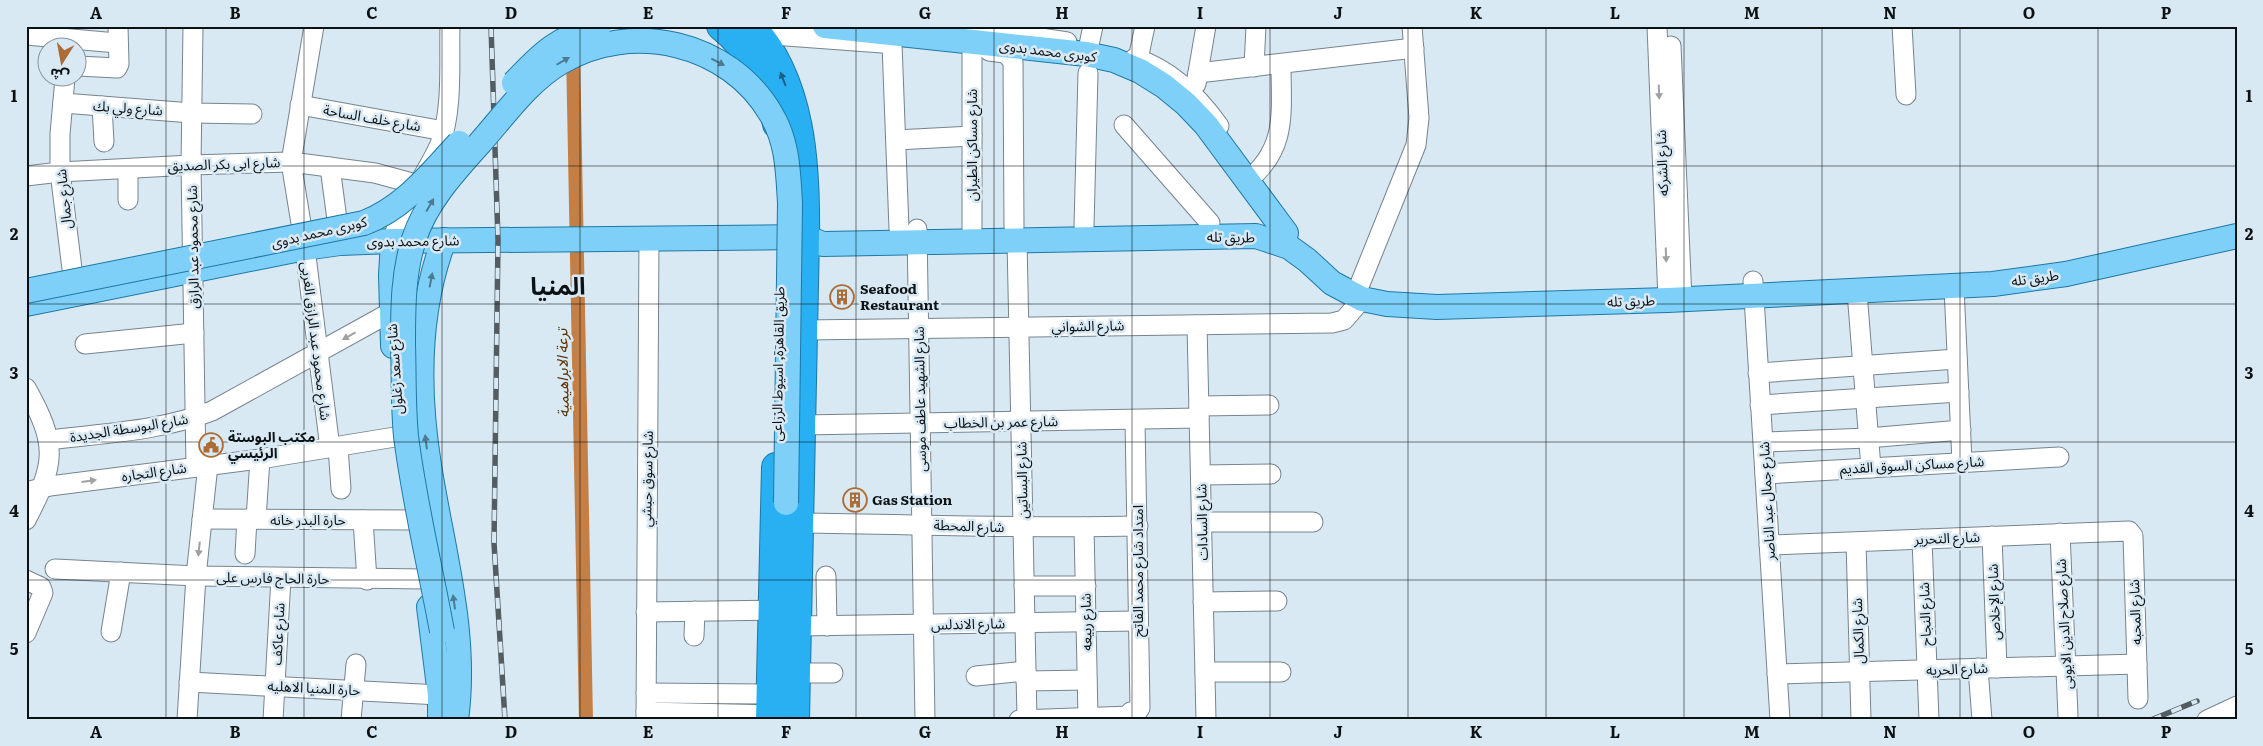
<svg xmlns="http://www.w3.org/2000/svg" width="2263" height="746" font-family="Literata,'Noto Sans Arabic',serif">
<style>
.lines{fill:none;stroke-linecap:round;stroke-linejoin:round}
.canal{stroke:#c37f45;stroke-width:14}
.minor-casing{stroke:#76848e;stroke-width:21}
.major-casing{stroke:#1e78a5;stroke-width:26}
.highway-casing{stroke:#1e78a5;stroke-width:30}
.minor{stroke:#fff;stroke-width:19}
.major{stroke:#7ed0f8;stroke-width:24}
.highway{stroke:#28b0f3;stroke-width:28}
.rail-casing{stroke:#535c61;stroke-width:5.5}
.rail{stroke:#d9e9f3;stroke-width:4;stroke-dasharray:11;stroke-linecap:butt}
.major-bridge-casing{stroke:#1e78a5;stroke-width:26;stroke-linecap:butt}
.major-bridge{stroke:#7ed0f8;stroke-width:24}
.oneway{fill:#4b7a91}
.oneway2{fill:#1a6084}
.oneway3{fill:#9ea0a1}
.grid{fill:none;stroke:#0c1114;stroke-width:1;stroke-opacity:0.55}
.labels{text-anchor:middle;stroke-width:5;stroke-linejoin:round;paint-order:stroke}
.street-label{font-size:14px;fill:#0c1114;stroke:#d9e9f3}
.poi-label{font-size:14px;font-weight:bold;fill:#0c1114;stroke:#d9e9f3;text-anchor:start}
.water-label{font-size:15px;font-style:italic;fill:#5c2f00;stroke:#d9e9f3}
.town-label{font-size:24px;font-weight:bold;fill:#0c1114;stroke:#d9e9f3}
.neatline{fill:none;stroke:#0c1114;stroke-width:2}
.grid-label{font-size:16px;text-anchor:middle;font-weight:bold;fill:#0c1114}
</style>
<rect width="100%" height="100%" fill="#d9e9f3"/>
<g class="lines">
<path class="canal" d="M 573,52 L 586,720"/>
<g class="minor-casing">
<g id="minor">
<path d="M 193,26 L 191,165 L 196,467"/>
<path d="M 314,26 L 291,162 L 305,248 L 330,448"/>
<path d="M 964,26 L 1067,42"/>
<path d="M 1657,26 L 1668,300"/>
<path d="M 1902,26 L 1906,95"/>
<path d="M 758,34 L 882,43"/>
<path d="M 26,35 L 117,43"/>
<path d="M 892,44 L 899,229"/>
<path d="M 1089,45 L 1093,26"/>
<path d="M 1671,46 L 1682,300"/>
<path d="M 972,49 L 972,241"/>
<path d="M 989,51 L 1005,53 L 1013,61 L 1014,227"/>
<path d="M 1135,58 C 1171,70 1197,95 1219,126"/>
<path d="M 1138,59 L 1145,26"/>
<path d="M 78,66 L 117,68 L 119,64 L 118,26"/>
<path d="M 1254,67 L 1256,26"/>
<path d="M 1198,73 L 1414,48"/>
<path d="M 65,78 L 60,134 L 60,172 L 75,293"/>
<path d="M 1196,84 L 1206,26"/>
<path d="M 63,103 L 192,113 L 252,114"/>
<path d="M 300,105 L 444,131"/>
<path d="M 102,106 L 104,142"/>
<path d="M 1124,125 L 1210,223"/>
<path d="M 896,140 L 972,136"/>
<path d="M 330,167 L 340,242"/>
<path d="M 26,176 L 60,172 L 191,165 L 291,162 L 375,173 L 419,185"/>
<path d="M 1247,181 C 1288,148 1281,112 1281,64"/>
<path d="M 128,200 L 128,169"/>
<path d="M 1084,226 L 1088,73"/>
<path d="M 917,229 L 925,720"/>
<path d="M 393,241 C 399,208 427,175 440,144 C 453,110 449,63 450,26"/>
<path d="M 1017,241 L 1027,719"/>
<path d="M 1753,281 L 1780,720"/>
<path d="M 1360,284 L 1416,145 L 1419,118 L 1412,26"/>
<path d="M 1954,287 L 1962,462"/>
<path d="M 1857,292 L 1871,468"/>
<path d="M 1197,325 L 1206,720"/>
<path d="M 804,330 L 1332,323 L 1344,320 L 1362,299"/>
<path d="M 85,344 L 194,333"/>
<path d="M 1758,373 L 1957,359"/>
<path d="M 26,388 C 58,445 56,463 26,520"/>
<path d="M 1760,405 L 1959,392"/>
<path d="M 1199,406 L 1269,405"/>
<path d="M 802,425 L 1199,418"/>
<path d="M 50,440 C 104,433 161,431 212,411 L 391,312"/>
<path d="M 1764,442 L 1868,438 L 1961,430"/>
<path d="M 338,447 L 341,489"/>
<path d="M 1765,474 L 2059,457"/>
<path d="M 1202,475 L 1271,474"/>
<path d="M 26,492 L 50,486 L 260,459 L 401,436"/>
<path d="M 202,519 L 414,520"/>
<path d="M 256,519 L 260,459"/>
<path d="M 363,520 L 367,580"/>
<path d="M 1201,522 L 1313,522"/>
<path d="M 800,523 C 913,524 1025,529 1138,526"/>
<path d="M 1084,527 L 1088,718"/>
<path d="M 2060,533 L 2068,716"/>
<path d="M 1992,536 L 1997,668"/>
<path d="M 1922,539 L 1929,720"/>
<path d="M 1856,542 L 1861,720"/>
<path d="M 1769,545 L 2129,531 L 2133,536 L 2138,699"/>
<path d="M 245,554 L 247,519"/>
<path d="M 55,569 L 196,576 L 426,579"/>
<path d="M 826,576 L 827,626"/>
<path d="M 26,580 L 41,587 L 43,593 L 26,633"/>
<path d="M 1024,586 L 1086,586"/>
<path d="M 1203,602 L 1277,601"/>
<path d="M 646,612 L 772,610"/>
<path d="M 797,626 L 1138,621"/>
<path d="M 111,632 L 121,572"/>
<path d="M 694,636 L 695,611"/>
<path d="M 1978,668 L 1982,720"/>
<path d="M 1205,672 L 1281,672"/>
<path d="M 796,673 L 833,673"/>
<path d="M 1777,674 L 2137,664"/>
<path d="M 976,676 L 1026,671"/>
<path d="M 1026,681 L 1087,680"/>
<path d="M 189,682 L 440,695"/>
<path d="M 646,693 L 771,694"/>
<path d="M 646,712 L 770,715"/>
<path d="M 1130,716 L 1131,712 L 1138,711 L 1140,708 L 1135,420"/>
<path d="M 187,720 L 196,576 L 208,465"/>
<path d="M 273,720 L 281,578"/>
<path d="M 351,720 L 356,664"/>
<path d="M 646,720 L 649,238"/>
<path d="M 1019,720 L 1130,716"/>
<path d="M 2207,720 L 2237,706"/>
</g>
</g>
<g class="major-casing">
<g id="major">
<path d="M 825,26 L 1086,54 L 1114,60 L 1140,71 L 1164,86 L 1186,104 L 1206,125 L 1286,233"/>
<path d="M 805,237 L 823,244 L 1256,236 L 1289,247 L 1307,260 L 1332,283 L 1362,299 L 1387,304 L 1437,307 L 1668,300 L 1993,284 L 2066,274 L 2237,236"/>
<path d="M 444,240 C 417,312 417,390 429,465 C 442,549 468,633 456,720"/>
<path d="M 26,304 L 305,248 L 340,243 L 393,241 L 805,237"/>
<path d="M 393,346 L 391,275 L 393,241"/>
<path d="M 429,607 L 440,695 L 440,720"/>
</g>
</g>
<g class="highway-casing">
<g id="highway">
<path d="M 721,26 C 752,51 770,85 777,124"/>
<path d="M 751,26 C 802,81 806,166 805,237 L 795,720"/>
<path d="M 770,720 L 776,467"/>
</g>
</g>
<use href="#minor" class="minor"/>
<use href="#major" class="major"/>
<use href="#highway" class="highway"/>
<g class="rail-casing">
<g id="rail">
<path d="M 491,26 L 498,240 L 494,543 L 505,720"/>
<path d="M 2151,720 L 2197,701"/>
</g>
</g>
<use href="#rail" class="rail"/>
<g class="major-bridge-casing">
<g id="major-bridge">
<path d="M 514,83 C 544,51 557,39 599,26"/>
<path d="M 26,291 L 364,223 C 405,207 430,174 459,143"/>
<path d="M 442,631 C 430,566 414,501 406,436 C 403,405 404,375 403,344 C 403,308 403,273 414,239 C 426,202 454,172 479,144 C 504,116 528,81 561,62 C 632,20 729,42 771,114 C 788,142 788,172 790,203 L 786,503"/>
</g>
</g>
<use href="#major-bridge" class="major-bridge"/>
</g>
<defs><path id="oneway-solid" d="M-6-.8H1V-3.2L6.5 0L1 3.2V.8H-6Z" transform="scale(1.25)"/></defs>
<g class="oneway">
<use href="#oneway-solid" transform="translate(563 61) rotate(-30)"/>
<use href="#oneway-solid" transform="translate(718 62) rotate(27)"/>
<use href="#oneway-solid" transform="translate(430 205) rotate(-60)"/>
<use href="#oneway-solid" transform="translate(431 280) rotate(-79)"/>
<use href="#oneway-solid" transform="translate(426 442) rotate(-97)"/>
<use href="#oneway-solid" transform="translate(454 602) rotate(-98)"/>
</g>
<use class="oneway2" href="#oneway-solid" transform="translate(783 79) rotate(-111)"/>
<g class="oneway3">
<use href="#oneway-solid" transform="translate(1659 92) rotate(88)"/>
<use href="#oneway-solid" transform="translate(1666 255) rotate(88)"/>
<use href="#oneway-solid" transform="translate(349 336) rotate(151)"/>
<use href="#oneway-solid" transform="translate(89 481) rotate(-8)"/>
<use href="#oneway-solid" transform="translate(199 549) rotate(96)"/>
</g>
<path class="grid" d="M 166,26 L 166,720M 304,26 L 304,720M 442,26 L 442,720M 580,26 L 580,720M 718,26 L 718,720M 856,26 L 856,720M 994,26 L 994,720M 1132,26 L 1132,720M 1270,26 L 1270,720M 1408,26 L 1408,720M 1546,26 L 1546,720M 1684,26 L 1684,720M 1822,26 L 1822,720M 1960,26 L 1960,720M 2098,26 L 2098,720M 26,166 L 2237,166M 26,304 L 2237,304M 26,442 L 2237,442M 26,580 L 2237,580"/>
<defs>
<g id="building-ring" transform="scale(1.25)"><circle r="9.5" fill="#d9e9f3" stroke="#ac6c35" stroke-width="1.5"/><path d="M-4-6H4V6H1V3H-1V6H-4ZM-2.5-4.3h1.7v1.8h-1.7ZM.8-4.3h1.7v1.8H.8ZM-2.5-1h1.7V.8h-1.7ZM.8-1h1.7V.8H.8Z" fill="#ac6c35"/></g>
<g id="civic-ring" transform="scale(1.25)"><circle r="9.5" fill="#d9e9f3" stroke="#ac6c35" stroke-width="1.5"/><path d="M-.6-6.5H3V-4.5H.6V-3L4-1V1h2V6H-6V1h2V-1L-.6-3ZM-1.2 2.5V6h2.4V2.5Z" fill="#ac6c35"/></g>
</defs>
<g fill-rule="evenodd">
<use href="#building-ring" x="842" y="297"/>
<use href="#civic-ring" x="211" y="445"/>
<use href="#building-ring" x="855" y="500"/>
</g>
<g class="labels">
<g class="street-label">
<text transform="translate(1048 51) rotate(7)" y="5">كوبرى محمد بدوى</text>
<text transform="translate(128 108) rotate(4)" y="5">شارع ولي بك</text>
<text transform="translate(372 118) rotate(10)" y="5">شارع خلف الساحة</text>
<text transform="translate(972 145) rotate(-90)" y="5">شارع مساكن الطيران</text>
<text transform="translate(1662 163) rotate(-92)" y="5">شارع الشركه</text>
<text transform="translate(224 164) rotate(-2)" y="5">شارع ابى بكر الصديق</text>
<text transform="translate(64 199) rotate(-96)" y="5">شارع جمال</text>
<text transform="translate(319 232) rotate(-13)" y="5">كوبرى محمد بدوى</text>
<text transform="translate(1231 237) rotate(1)" y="5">طريق تله</text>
<text transform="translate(413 241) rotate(-1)" y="5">شارع محمد بدوى</text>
<text transform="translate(193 247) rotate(-91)" y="5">شارع محمود عبد الرازق</text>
<text transform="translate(2035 278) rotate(-8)" y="5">طريق تله</text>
<text transform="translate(1631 301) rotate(-2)" y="5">طريق تله</text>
<text transform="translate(1088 326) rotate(-1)" y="5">شارع الشواني</text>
<text transform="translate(316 341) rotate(83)" y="5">شارع محمود عبد الرازق الغربى</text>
<text transform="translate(778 364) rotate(-89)" y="5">طريق القاهرة, اسيوط الزراعى</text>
<text transform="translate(395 369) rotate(-94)" y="5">شارع سعد زغلول</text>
<text transform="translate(920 399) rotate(-91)" y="5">شارع الشهيد عاطف موسى</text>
<text transform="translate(1001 422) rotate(-1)" y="5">شارع عمر بن الخطاب</text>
<text transform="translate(129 428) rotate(-9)" y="5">شارع البوسطة الجديدة</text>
<text transform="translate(1912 465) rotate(-3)" y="5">شارع مساكن السوق القديم</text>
<text transform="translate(154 472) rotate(-8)" y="5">شارع التجاره</text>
<text transform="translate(647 479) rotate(-89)" y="5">شارع سوق حبشي</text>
<text transform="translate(1022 480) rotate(-91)" y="5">شارع البساتين</text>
<text transform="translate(1767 501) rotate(-93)" y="5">شارع جمال عبد الناصر</text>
<text x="308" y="525">حارة البدر خانه</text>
<text transform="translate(1202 522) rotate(-91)" y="5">شارع السادات</text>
<text transform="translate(969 526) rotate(2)" y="5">شارع المحطة</text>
<text transform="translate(1947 538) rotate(-2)" y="5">شارع التحرير</text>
<text transform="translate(1138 571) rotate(-90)" y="5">امتداد شارع محمد الفاتح</text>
<text transform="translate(273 578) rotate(1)" y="5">حارة الحاج فارس على</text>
<text transform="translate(1994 602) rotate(-92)" y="5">شارع الإخلاص</text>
<text transform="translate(2135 612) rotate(-92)" y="5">شارع المحبه</text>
<text transform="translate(1925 614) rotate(-92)" y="5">شارع النجاح</text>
<text transform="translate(1086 622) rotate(-91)" y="5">شارع ربيعه</text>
<text transform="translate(968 624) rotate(-1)" y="5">شارع الاندلس</text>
<text transform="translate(2064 624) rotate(-93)" y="5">شارع صلاح الدين الايوبى</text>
<text transform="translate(1858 631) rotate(-92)" y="5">شارع الكمال</text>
<text transform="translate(278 634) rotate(-87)" y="5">شارع عاكف</text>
<text transform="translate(1957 669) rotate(-2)" y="5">شارع الحريه</text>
<text transform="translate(314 688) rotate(3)" y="5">حارة المنيا الاهليه</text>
</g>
<g class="poi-label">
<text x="860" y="294">Seafood<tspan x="860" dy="16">Restaurant</tspan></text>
<text x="228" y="442">مكتب البوستة<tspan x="228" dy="16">الرئيسي</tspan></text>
<text x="872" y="505">Gas Station</text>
</g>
<g class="water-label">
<text transform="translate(563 373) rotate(-91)" y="5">ترعة الابراهيمية</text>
</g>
<g class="town-label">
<text x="558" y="295">المنيا</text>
</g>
</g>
<rect width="2263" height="746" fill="none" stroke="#d9e9f3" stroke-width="55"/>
<g transform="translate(62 62) rotate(191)"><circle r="24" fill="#d9e9f3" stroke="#87939a"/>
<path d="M0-4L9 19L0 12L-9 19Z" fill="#ac6c35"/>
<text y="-8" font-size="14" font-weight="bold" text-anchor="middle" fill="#0c1114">ش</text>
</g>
<rect x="28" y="28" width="2208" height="690" class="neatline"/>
<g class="grid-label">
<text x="96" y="19">A</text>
<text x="235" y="19">B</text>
<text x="372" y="19">C</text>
<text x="511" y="19">D</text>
<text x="648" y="19">E</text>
<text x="786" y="19">F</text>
<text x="925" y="19">G</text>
<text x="1062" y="19">H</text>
<text x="1200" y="19">I</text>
<text x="1338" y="19">J</text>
<text x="1476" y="19">K</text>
<text x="1615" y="19">L</text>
<text x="1752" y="19">M</text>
<text x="1890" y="19">N</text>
<text x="2029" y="19">O</text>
<text x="2166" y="19">P</text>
<text x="14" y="102">1</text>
<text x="2249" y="102">1</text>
<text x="14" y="240">2</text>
<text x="2249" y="240">2</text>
<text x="14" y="379">3</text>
<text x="2249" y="379">3</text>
<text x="14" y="517">4</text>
<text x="2249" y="517">4</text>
<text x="14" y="655">5</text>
<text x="2249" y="655">5</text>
<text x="96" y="738">A</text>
<text x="235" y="738">B</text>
<text x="372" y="738">C</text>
<text x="511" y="738">D</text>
<text x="648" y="738">E</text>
<text x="786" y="738">F</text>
<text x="925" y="738">G</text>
<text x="1062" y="738">H</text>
<text x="1200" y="738">I</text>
<text x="1338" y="738">J</text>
<text x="1476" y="738">K</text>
<text x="1615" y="738">L</text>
<text x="1752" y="738">M</text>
<text x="1890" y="738">N</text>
<text x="2029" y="738">O</text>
<text x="2166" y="738">P</text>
</g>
</svg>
